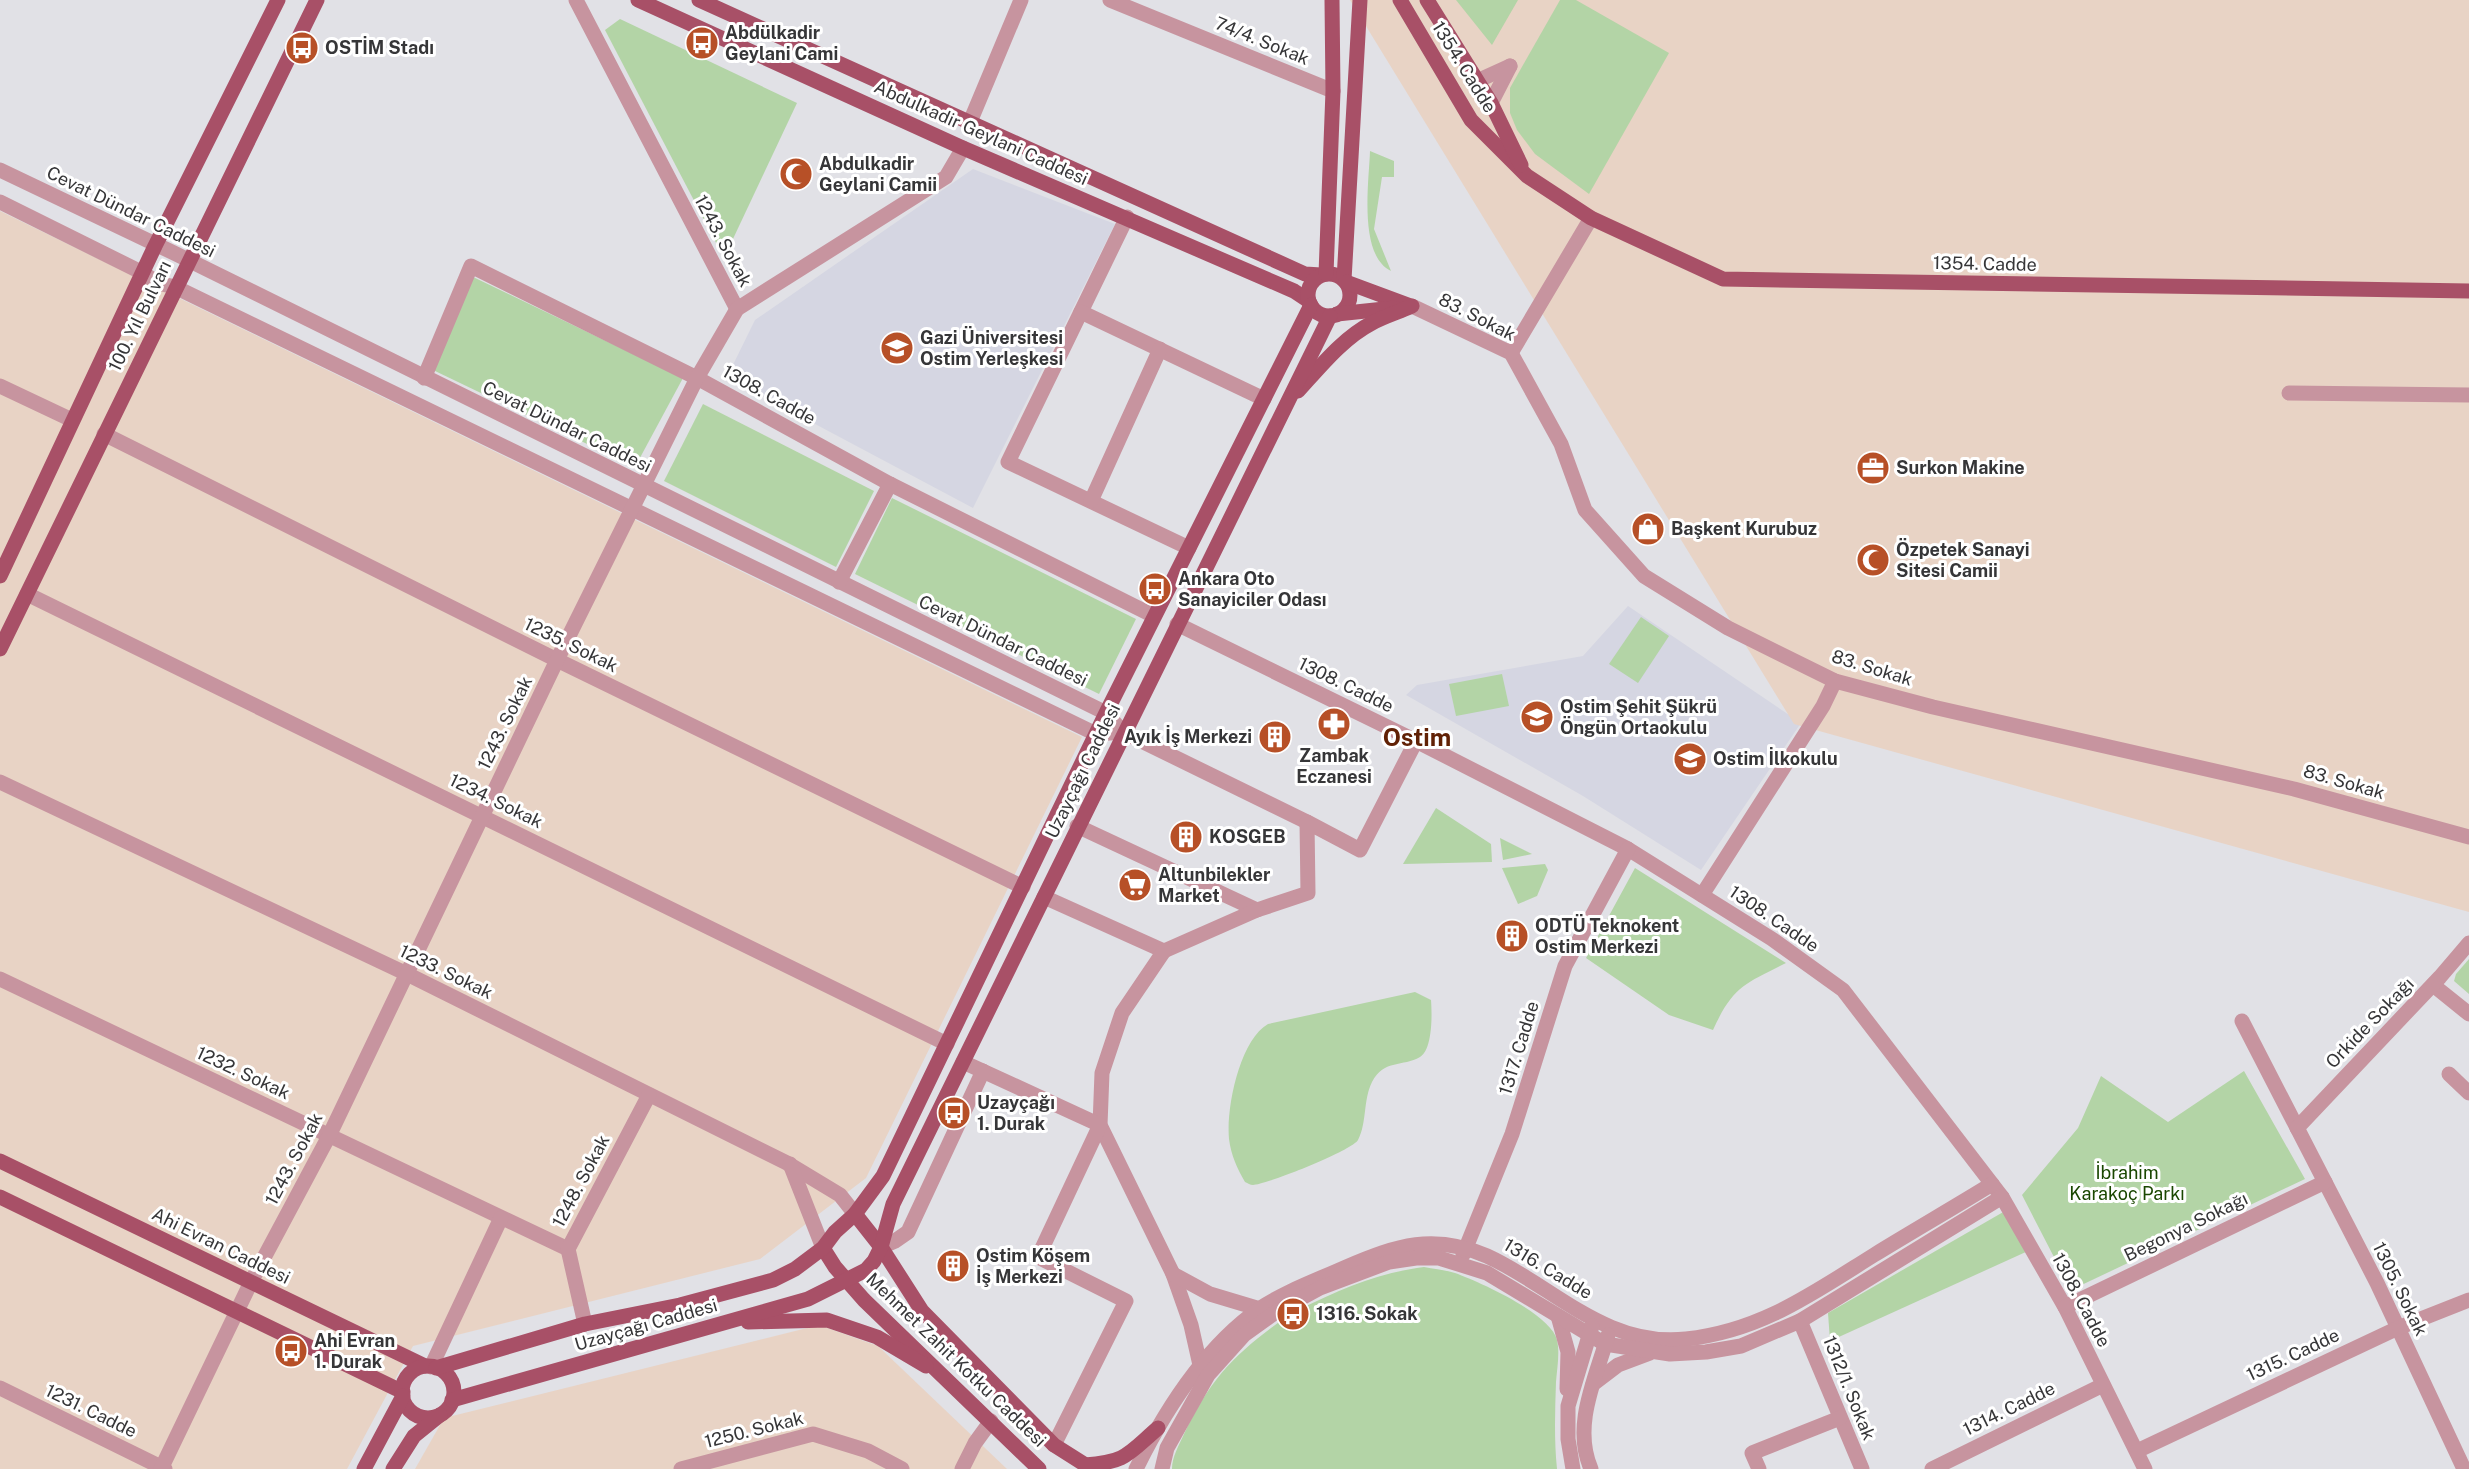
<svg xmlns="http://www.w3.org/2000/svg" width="2469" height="1469" font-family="'Public Sans',sans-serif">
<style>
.built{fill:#d5d6e2}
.industrial{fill:#e8d3c5}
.green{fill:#b3d4a6}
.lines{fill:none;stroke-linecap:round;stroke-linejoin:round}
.minor{stroke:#c7949f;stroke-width:15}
.major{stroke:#a85067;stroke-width:15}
.labels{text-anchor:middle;stroke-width:6;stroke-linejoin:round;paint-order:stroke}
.poi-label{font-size:18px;font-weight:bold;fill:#363638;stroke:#fff;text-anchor:start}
.street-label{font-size:18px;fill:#363638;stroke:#fff}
.park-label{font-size:18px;fill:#1a4700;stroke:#fff}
.district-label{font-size:24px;font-weight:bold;fill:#612105;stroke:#fff}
</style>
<rect width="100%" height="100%" fill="#e1e1e6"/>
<g class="built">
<path d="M 973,169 L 1115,224 L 973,508 L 727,377 L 755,320 Z"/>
<path d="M 1628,606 L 1801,723 L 1701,870 L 1583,796 L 1406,695 L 1417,685 L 1583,656 Z"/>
</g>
<g class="industrial">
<path d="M 1350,0 L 2469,0 L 2469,912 L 1794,724 Z"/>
<path d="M 0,211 L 1082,737 L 866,1178 L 760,1259 L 413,1346 L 347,1469 L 0,1469 Z"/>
<path d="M 819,1325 L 878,1346 L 1007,1469 L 415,1469 L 444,1418 Z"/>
</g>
<g class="green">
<path d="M 1456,0 L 1518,0 L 1492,45 Z"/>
<path d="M 1560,0 L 1576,0 L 1669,53 L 1589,194 L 1535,154 L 1517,130 L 1510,113 L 1510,88 Z"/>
<path d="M 620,19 L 797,103 L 724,258 L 605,30 Z"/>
<path d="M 1370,151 L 1394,161 L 1394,177 L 1382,177 L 1374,229 L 1391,271 C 1358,255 1369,182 1370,151 Z"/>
<path d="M 471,276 L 683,378 L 635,467 L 433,370 Z"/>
<path d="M 703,404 L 874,491 L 836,567 L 664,481 Z"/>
<path d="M 892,498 L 1136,619 L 1099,694 L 855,574 Z"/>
<path d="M 1641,617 L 1669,636 L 1638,683 L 1609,664 Z"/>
<path d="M 1502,674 L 1509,706 L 1456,716 L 1449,684 Z"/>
<path d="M 1436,808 L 1491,844 L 1492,862 L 1403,864 Z"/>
<path d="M 1500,838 L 1532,854 L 1503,860 Z"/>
<path d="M 1545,864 L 1548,870 L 1537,896 L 1518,904 L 1502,868 Z"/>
<path d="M 1635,868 L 1786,963 C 1745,984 1733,986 1713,1030 L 1669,1015 L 1586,958 Z"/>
<path d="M 2469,959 L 2469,994 L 2454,981 L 2456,974 Z"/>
<path d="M 1415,992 L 1431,1000 C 1432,1013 1433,1049 1420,1057 C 1403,1067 1384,1059 1372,1082 C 1363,1100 1367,1123 1358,1140 C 1353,1150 1266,1185 1253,1185 C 1250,1185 1248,1183 1245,1182 C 1237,1168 1231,1155 1229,1139 C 1226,1107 1240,1040 1268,1024 Z"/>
<path d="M 2244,1071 L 2305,1179 L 2071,1290 L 2022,1195 L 2078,1128 L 2101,1076 L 2168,1122 Z"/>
<path d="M 2005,1211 L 2028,1251 L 1830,1341 L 1828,1313 Z"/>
<path d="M 1424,1267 C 1434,1269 1445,1270 1455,1273 C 1480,1282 1551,1314 1557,1340 C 1560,1353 1557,1369 1556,1382 C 1555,1411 1554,1439 1557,1469 L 1172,1469 C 1172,1457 1179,1445 1184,1434 C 1211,1377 1236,1353 1286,1317 L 1288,1320 L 1302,1313 L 1300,1309 C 1341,1289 1378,1273 1424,1267 Z"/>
</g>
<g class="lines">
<g class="minor">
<path d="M 576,0 L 737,309"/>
<path d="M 1110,0 L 1333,91"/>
<path d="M 1477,81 L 1510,66"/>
<path d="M 1491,103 L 1510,66"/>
<path d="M 970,122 L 1021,0"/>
<path d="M 0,170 L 174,253 L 1106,713 L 1123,732 L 1307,822"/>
<path d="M 0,202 L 143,273 L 158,283 L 175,287 L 1096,734 L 1123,732"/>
<path d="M 1127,217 L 1008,462 L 1189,548"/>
<path d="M 1412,306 L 1511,353 L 1561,444 L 1585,510 L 1644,576 L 1728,628 L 1835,681 L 1933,707 L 2294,789 L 2469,837"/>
<path d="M 1081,312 L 1264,399"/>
<path d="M 1511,353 L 1591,218"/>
<path d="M 424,378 L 471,266 L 697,378 L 890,484 L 1154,616"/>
<path d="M 0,386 L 72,420"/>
<path d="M 2289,393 L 2469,395"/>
<path d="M 104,434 L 557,660 L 1023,887"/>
<path d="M 1091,501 L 1160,349"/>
<path d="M 839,582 L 890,484"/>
<path d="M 27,594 L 947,1044"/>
<path d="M 1177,624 L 1416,741 L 1628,849 L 1772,939 L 1843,990 L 2002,1197 L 2065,1307 L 2145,1469"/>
<path d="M 0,782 L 407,974 L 787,1163 L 840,1195 L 855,1214"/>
<path d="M 1077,826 L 1257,910"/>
<path d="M 1702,895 L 1823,706 L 1835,681"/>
<path d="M 1044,897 L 1164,951 L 1257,910 L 1308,893 L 1307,822 L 1360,850 L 1416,741"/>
<path d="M 1164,951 L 1122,1013 L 1102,1073 L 1100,1125 L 1173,1274 L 1191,1325 L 1200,1365"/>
<path d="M 0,979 L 568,1249"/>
<path d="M 2433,985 L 2469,1014"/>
<path d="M 2242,1021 L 2377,1283 L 2464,1469"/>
<path d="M 963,1062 L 1100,1125 L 1038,1257 L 1126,1301 L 1054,1445"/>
<path d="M 2449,1074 L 2469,1093"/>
<path d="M 2297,1128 L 2440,977 L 2469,943"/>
<path d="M 790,1164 L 823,1248"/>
<path d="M 881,1247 L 895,1241 L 908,1232 L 983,1071"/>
<path d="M 1463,1255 L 1512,1134 L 1565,966 L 1628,849"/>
<path d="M 1173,1274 L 1210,1294 L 1260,1309"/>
<path d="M 2065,1307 L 2325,1182"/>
<path d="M 1558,1316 L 1568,1352 L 1567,1389"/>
<path d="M 1800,1321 L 1862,1469"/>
<path d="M 585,1324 L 568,1249 L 649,1095"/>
<path d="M 431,1367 L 501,1218"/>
<path d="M 1593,1384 L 1618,1365 L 1650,1353"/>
<path d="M 0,1388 L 165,1469"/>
<path d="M 2137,1451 L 2398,1328 L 2469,1300"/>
<path d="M 161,1469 L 251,1282 L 329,1136 L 557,660 L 697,378 L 737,309 L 946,177 L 963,148"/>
<path d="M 681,1469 L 813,1434 L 868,1451 L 902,1469"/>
<path d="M 962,1469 L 975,1443 L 991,1421"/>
<path d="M 1136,1469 C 1165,1410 1204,1348 1259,1309 C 1286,1291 1317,1280 1346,1267 C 1397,1245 1434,1233 1487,1256 C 1553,1286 1606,1348 1686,1339 C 1761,1331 1813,1293 1874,1255 C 1913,1231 1953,1208 1992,1184"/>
<path d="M 1162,1469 L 1167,1448 L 1208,1375 L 1244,1335 L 1276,1312 L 1320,1288 L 1389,1262 L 1416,1258 L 1439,1258 L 1487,1273 L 1605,1344 L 1670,1354 L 1706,1352 L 1741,1346 L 1800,1321 L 2002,1197"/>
<path d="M 1573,1469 L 1568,1439 L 1568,1406 L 1592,1326"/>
<path d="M 1591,1469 C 1572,1425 1596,1378 1608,1335"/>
<path d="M 1759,1469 L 1752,1453 L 1840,1418"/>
<path d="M 1932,1469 L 2103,1385"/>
</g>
<g class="major">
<path d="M 638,0 L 963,148 L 1294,291 L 1309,301"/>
<path d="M 699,0 L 1305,274 L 1321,275"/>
<path d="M 1400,0 L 1471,120 L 1527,176 L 1591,218 L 1723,279 L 2469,291"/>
<path d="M 1427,0 L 1491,103 L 1521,165"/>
<circle cx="1329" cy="295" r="21"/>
<path d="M 1326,274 L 1333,91 L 1332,0"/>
<path d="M 1344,280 L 1360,0"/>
<path d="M 1346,282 L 1408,305"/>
<path d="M 1337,314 L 1394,308"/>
<path d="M 1298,391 C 1320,367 1343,338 1372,323 C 1385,316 1399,312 1412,306"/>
<path d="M 0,576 L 155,246 L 278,0"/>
<path d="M 0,649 L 317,0"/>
<path d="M 0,1161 L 425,1366"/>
<path d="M 0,1197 L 403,1392"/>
<path d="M 855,1214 L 881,1247 L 922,1311 L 1054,1445 L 1092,1469"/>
<path d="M 823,1248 L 835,1267 L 864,1300 L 1039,1469"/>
<path d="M 748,1322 L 827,1320 L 877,1337 L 926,1366"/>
<circle cx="428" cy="1392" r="26"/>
<path d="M 436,1368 L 585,1324 L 680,1305 L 773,1280 L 795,1269 L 823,1248 L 835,1232 L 855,1214 L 883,1176 L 1106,713 L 1311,305"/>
<path d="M 452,1400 L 808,1299 L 866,1270 L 874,1261 L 881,1247 L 893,1204 L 1330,316"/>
<path d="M 1085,1465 C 1127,1462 1128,1454 1158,1428"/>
<path d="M 364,1469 L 403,1396"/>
<path d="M 393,1469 L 414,1436 L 440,1415"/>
</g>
</g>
<defs>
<g id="bus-disc" transform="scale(1.725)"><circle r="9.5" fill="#b75027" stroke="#fff"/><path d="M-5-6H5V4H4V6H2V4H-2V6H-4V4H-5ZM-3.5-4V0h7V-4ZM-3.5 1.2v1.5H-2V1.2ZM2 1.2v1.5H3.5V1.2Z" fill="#fff"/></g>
<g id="mosque-disc" transform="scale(1.725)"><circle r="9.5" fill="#b75027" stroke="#fff"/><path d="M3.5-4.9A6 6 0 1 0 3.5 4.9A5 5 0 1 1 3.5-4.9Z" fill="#fff"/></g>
<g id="university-disc" transform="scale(1.725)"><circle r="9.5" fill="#b75027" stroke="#fff"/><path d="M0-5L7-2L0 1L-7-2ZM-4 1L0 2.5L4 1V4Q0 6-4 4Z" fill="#fff"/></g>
<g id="office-disc" transform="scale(1.725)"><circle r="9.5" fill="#b75027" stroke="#fff"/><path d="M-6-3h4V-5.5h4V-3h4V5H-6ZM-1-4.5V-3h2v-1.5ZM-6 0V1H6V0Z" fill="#fff"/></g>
<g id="shop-disc" transform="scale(1.725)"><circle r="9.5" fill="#b75027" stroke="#fff"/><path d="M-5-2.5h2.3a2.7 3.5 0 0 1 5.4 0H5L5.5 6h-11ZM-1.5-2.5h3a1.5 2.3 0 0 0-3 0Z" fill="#fff"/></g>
<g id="school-disc" transform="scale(1.725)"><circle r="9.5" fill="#b75027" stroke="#fff"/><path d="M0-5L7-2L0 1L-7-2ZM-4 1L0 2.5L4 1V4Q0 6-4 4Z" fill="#fff"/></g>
<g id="pharmacy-disc" transform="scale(1.725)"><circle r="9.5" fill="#b75027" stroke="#fff"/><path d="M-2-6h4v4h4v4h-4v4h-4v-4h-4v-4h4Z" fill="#fff"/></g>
<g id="building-disc" transform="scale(1.725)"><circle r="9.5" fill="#b75027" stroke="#fff"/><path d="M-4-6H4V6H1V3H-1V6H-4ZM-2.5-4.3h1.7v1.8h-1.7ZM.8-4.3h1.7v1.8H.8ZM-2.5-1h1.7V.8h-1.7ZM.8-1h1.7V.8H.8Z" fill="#fff"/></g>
<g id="supermarket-disc" transform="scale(1.725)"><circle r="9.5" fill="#b75027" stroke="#fff"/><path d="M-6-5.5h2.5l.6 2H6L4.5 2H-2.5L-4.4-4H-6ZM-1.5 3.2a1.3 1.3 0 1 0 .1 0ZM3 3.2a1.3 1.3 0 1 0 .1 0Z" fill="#fff"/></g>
</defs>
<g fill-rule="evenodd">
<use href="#bus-disc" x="702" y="43"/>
<use href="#bus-disc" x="302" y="48"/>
<use href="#mosque-disc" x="796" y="174"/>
<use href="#university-disc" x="897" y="348"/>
<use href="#office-disc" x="1873" y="468"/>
<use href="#shop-disc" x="1648" y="529"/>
<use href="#mosque-disc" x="1873" y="560"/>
<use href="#bus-disc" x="1155" y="589"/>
<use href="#school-disc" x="1537" y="717"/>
<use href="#pharmacy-disc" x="1334" y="724"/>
<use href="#building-disc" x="1275" y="737"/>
<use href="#school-disc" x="1690" y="759"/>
<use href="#building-disc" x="1186" y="837"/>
<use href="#supermarket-disc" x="1135" y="885"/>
<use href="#building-disc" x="1512" y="936"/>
<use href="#bus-disc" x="954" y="1113"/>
<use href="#building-disc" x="953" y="1266"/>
<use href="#bus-disc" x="1293" y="1314"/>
<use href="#bus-disc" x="291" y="1351"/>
</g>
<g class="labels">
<g class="poi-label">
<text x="725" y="39">Abdülkadir<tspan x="725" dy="21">Geylani Cami</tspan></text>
<text x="325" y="54">OSTİM Stadı</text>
<text x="819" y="170">Abdulkadir<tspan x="819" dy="21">Geylani Camii</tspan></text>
<text x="920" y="344">Gazi Üniversitesi<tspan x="920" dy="21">Ostim Yerleşkesi</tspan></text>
<text x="1896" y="474">Surkon Makine</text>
<text x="1671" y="535">Başkent Kurubuz</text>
<text x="1896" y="556">Özpetek Sanayi<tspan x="1896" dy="21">Sitesi Camii</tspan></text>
<text x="1178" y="585">Ankara Oto<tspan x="1178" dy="21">Sanayiciler Odası</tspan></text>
<text x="1560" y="713">Ostim Şehit Şükrü<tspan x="1560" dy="21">Öngün Ortaokulu</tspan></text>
<text x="1252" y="743" text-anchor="end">Ayık İş Merkezi</text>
<text x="1334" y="762" text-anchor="middle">Zambak<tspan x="1334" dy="21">Eczanesi</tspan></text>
<text x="1713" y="765">Ostim İlkokulu</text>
<text x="1209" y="843">KOSGEB</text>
<text x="1158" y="881">Altunbilekler<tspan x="1158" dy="21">Market</tspan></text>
<text x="1535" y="932">ODTÜ Teknokent<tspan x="1535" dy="21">Ostim Merkezi</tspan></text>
<text x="977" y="1109">Uzayçağı<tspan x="977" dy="21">1. Durak</tspan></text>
<text x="976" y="1262">Ostim Köşem<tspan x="976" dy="21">İş Merkezi</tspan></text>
<text x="1316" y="1320">1316. Sokak</text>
<text x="314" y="1347">Ahi Evran<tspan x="314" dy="21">1. Durak</tspan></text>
</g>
<g class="street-label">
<text transform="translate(1262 41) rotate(22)" y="6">74/4. Sokak</text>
<text transform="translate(1464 67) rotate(58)" y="6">1354. Cadde</text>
<text transform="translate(981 133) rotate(24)" y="6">Abdulkadir Geylani Caddesi</text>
<text transform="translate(131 212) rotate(26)" y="6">Cevat Dündar Caddesi</text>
<text transform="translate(723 241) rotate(62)" y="6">1243. Sokak</text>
<text transform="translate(1985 264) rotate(1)" y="6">1354. Cadde</text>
<text transform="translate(140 316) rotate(-64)" y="6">100. Yıl Bulvarı</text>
<text transform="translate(1477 317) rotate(27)" y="6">83. Sokak</text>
<text transform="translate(769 395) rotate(29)" y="6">1308. Cadde</text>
<text transform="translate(567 427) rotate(26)" y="6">Cevat Dündar Caddesi</text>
<text transform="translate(1003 641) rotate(26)" y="6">Cevat Dündar Caddesi</text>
<text transform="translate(571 645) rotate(26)" y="6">1235. Sokak</text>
<text transform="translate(1872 668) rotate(17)" y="6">83. Sokak</text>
<text transform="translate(1346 685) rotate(26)" y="6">1308. Cadde</text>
<text transform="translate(505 723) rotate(-64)" y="6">1243. Sokak</text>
<text transform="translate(1083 771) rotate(-64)" y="6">Uzayçağı Caddesi</text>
<text transform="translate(2344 782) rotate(16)" y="6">83. Sokak</text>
<text transform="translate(496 801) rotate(26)" y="6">1234. Sokak</text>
<text transform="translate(1774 919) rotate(34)" y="6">1308. Cadde</text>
<text transform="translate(446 972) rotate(26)" y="6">1233. Sokak</text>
<text transform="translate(2370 1023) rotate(-46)" y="6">Orkide Sokağı</text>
<text transform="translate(1519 1048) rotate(-73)" y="6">1317. Cadde</text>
<text transform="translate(243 1073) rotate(25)" y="6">1232. Sokak</text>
<text transform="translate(294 1159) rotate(-62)" y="6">1243. Sokak</text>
<text transform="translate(581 1181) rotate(-62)" y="6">1248. Sokak</text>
<text transform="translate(2186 1227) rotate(-26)" y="6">Begonya Sokağı</text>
<text transform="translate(221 1246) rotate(26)" y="6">Ahi Evran Caddesi</text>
<text transform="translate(1548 1269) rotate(31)" y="6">1316. Cadde</text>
<text transform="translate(2400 1289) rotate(64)" y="6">1305. Sokak</text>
<text transform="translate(2081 1300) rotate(62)" y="6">1308. Cadde</text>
<text transform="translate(646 1325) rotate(-16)" y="6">Uzayçağı Caddesi</text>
<text transform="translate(2293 1355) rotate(-25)" y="6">1315. Cadde</text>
<text transform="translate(956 1360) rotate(44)" y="6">Mehmet Zahit Kotku Caddesi</text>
<text transform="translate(1849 1388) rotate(68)" y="6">1312/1. Sokak</text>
<text transform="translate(2009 1409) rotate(-26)" y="6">1314. Cadde</text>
<text transform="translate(91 1411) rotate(26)" y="6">1231. Cadde</text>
<text transform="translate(754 1430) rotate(-14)" y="6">1250. Sokak</text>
</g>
<g class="park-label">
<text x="2127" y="1179">İbrahim<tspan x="2127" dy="21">Karakoç Parkı</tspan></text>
</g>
<g class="district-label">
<text x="1417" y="746">Ostim</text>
</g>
</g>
</svg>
